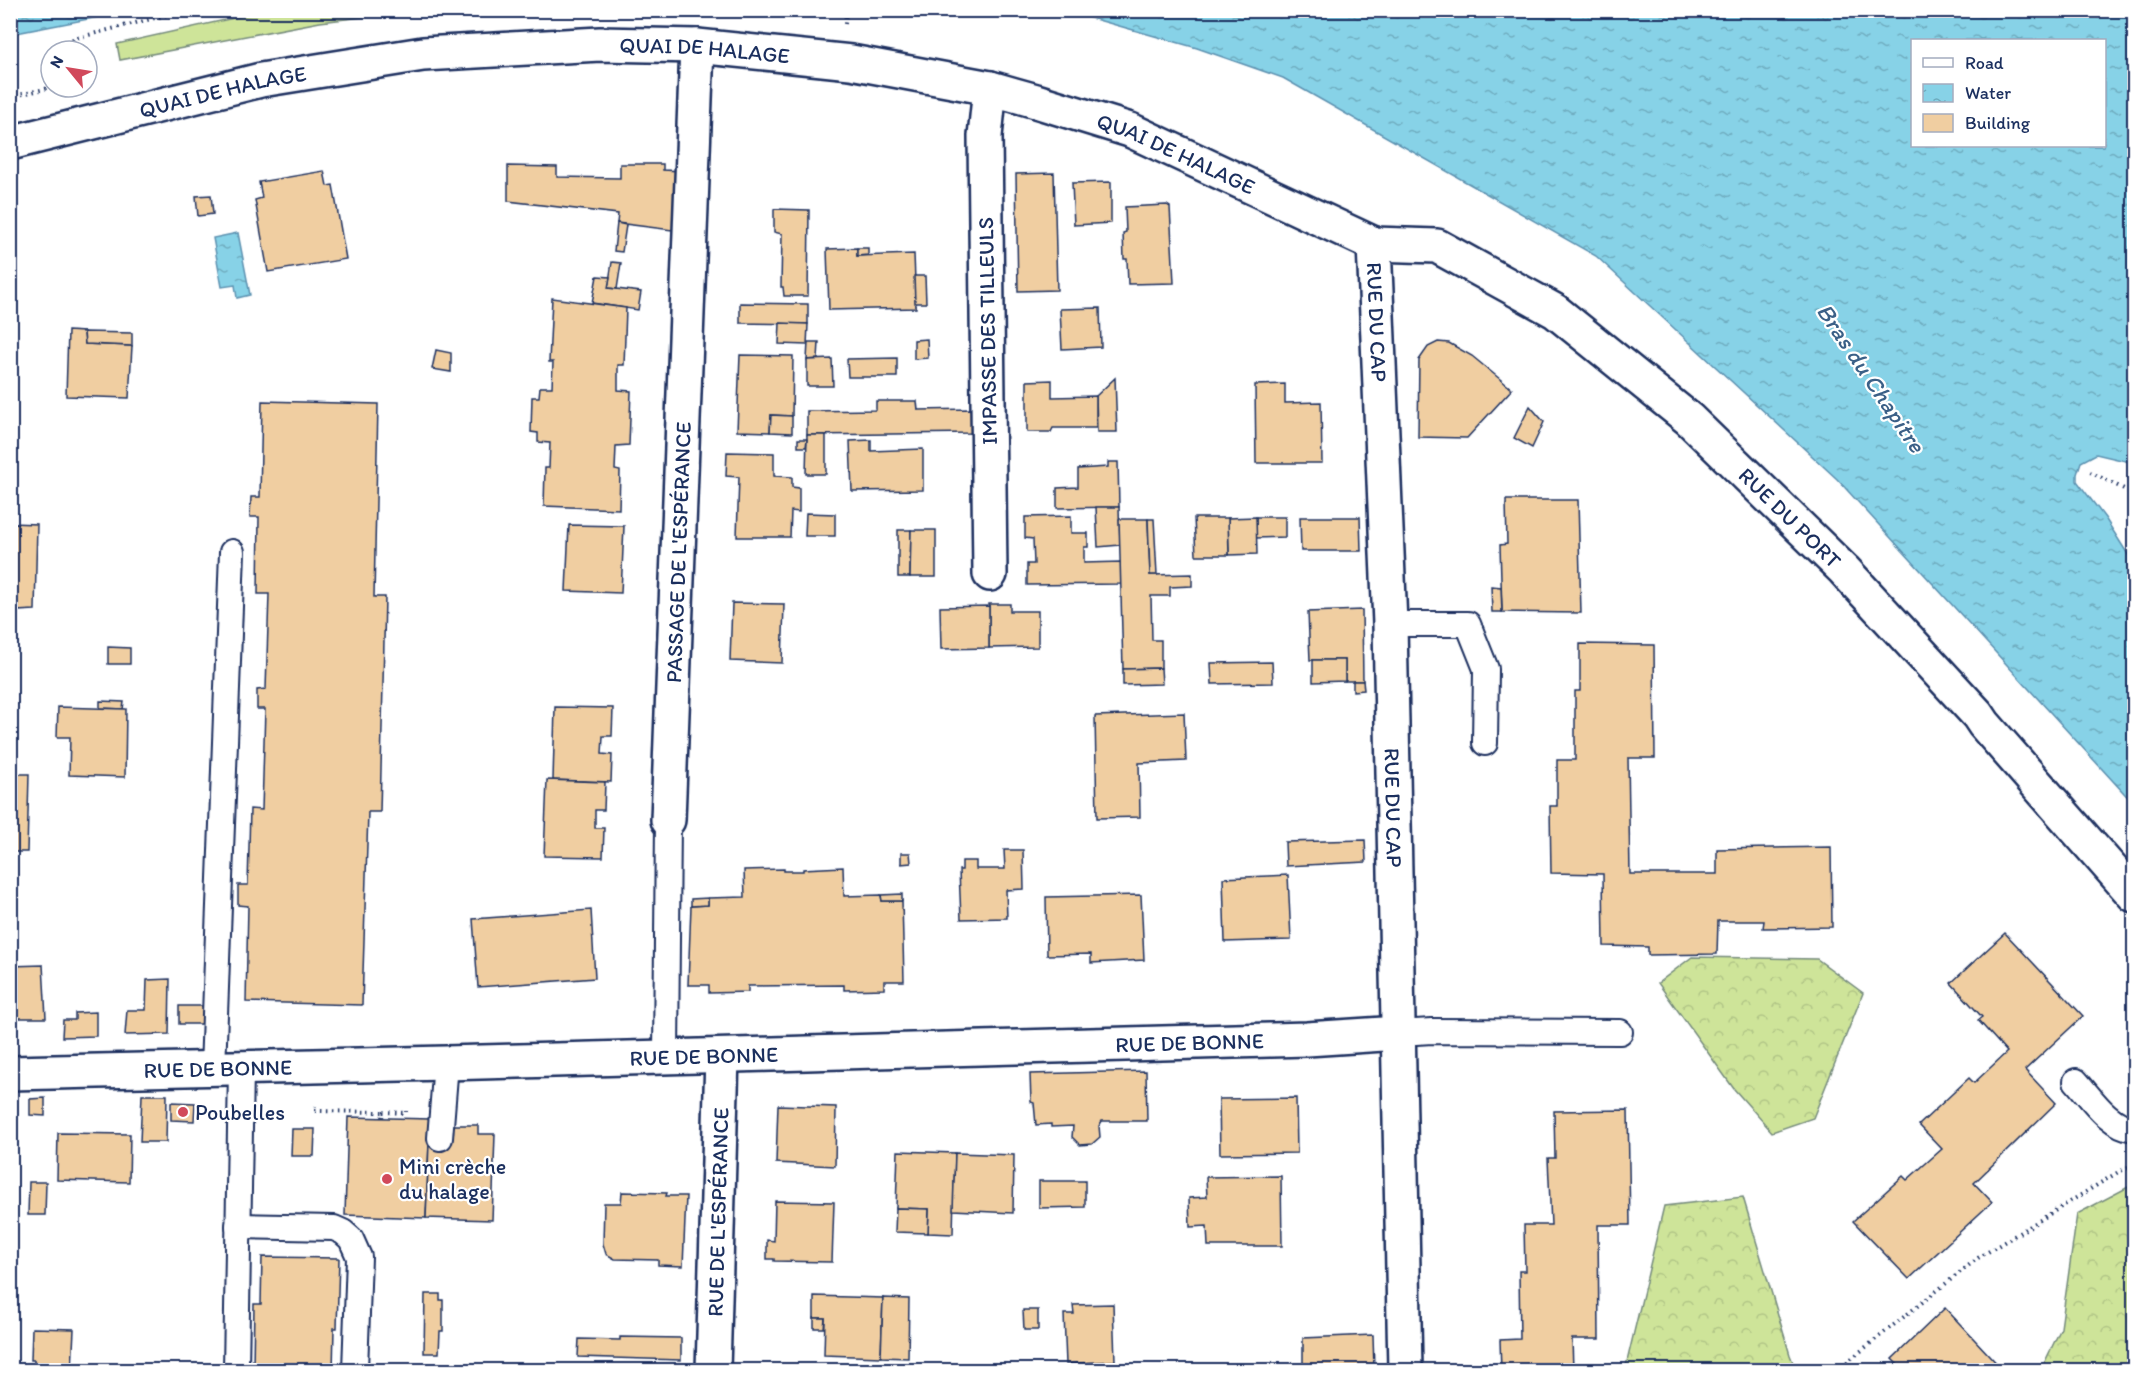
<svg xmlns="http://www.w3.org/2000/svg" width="2145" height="1381" font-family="Itim,sans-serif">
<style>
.grass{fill:#cee499;stroke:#748a7c;stroke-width:1.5}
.forest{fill:url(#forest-crowns);stroke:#748a7c;stroke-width:1.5}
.water{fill:url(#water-ripples);stroke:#5c91b0;stroke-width:1.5;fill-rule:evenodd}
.building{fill:#f0cea1;stroke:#1b2f5e;stroke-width:1.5}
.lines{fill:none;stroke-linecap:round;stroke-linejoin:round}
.service-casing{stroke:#1b2f5e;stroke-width:28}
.minor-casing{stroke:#1b2f5e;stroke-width:38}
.tertiary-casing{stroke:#1b2f5e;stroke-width:38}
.path{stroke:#1b2f5e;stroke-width:4;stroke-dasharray:1.5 4.5;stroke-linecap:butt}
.service{stroke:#fff;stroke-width:24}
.minor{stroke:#fff;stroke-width:33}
.tertiary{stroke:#fff;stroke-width:33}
.poi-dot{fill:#d1495b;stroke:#fff;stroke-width:2}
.labels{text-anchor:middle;stroke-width:4.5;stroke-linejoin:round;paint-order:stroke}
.street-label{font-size:22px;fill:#1b2f5e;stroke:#fff}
.poi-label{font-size:22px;fill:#1b2f5e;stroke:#fff;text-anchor:start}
.water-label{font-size:24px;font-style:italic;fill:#3b6087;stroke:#fff}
</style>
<defs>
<pattern id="forest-crowns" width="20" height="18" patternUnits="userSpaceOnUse" patternTransform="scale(1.5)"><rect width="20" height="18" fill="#cee499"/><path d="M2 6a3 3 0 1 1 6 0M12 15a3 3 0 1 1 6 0" fill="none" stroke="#b0c486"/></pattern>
<pattern id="water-ripples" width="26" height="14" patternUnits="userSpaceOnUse" patternTransform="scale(1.5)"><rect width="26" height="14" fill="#87d2e7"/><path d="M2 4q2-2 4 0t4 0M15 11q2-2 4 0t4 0" fill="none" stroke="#6eabbe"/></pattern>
</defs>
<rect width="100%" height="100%" fill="#fff"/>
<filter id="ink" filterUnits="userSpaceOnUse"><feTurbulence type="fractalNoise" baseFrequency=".0167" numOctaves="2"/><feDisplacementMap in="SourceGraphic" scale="12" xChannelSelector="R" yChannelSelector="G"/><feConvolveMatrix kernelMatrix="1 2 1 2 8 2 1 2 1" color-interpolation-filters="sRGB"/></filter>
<g filter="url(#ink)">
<path class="grass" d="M 265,11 L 415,11 L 320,22 L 120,60 L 117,44 Z"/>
<g class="forest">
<path d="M 1692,957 L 1817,959 L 1863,993 L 1813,1118 L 1772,1132 L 1734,1089 L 1658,983 Z"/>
<path d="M 2134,1184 L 2134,1370 L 2041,1370 L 2061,1328 L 2077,1214 Z"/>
<path d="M 1743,1197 L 1790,1355 L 1796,1370 L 1625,1370 L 1664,1206 Z"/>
</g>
<g class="water">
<path d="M 11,10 L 130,10 L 130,11 L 11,34 Z"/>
<path d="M 1066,11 L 2134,11 L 2134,463 L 2096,454 L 2081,462 L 2077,474 L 2077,481 L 2105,518 L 2134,564 L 2134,804 L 1837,479 L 1596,256 L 1283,78 L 1197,48 ZM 1912,40 L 2104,40 L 2104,146 L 1912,146 Z"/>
<path d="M 238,233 L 250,295 L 237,298 L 235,285 L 222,287 L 213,238 Z"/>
</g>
<g class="building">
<path d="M 620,164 L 663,164 L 663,170 L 682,171 L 680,231 L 617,223 L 618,214 L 508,201 L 508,166 L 557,167 L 557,177 L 620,178 Z"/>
<path d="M 324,171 L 327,186 L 333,185 L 346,259 L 268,272 L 255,200 L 262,198 L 259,182 Z"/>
<path d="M 1054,173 L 1057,290 L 1018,291 L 1016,174 Z"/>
<path d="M 1111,182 L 1111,223 L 1074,225 L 1072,183 Z"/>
<path d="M 211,195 L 213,214 L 198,216 L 196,196 Z"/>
<path d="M 1167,205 L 1170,207 L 1174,283 L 1128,284 L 1127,259 L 1124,259 L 1123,233 L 1126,232 L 1125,207 Z"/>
<path d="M 774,209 L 809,210 L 808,296 L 784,296 L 783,287 L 781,287 L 782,234 L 774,232 Z"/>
<path d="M 617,223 L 626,225 L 622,252 L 614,251 Z"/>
<path d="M 857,248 L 857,256 L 914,254 L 916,308 L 829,310 L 827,249 Z"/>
<path d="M 857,248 L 868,248 L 868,255 L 857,256 Z"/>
<path d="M 612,262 L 621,263 L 617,289 L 608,288 Z"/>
<path d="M 597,276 L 610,277 L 608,288 L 641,292 L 638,310 L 592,303 Z"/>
<path d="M 914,276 L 925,276 L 926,303 L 915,303 Z"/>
<path d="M 552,298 L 626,308 L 624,365 L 618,365 L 618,390 L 631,391 L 629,445 L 616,446 L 615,470 L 620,471 L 619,509 L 544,506 L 545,468 L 549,468 L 550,443 L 538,442 L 538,433 L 531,432 L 532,397 L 539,397 L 540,387 L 552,387 L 553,362 L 549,362 Z"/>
<path d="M 740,303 L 808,304 L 808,324 L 740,323 Z"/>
<path d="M 1100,308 L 1101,347 L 1062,349 L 1060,309 Z"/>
<path d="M 780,323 L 808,324 L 807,345 L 779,344 Z"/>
<path d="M 68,331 L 84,332 L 85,344 L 132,346 L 129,398 L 66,396 Z"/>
<path d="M 84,332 L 132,333 L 132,346 L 85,344 Z"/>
<path d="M 927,339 L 928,358 L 914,359 L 914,340 Z"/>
<path d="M 808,342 L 819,342 L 818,359 L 807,360 Z"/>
<path d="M 1438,342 L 1449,343 L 1472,356 L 1512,389 L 1467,438 L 1418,437 L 1419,360 L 1428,347 Z"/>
<path d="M 436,350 L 451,353 L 451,372 L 432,369 Z"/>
<path d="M 740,355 L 793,356 L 792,416 L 771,415 L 770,432 L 737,431 Z"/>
<path d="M 897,358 L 897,377 L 848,377 L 847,359 Z"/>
<path d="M 832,359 L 833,386 L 807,386 L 807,360 Z"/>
<path d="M 1115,378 L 1117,432 L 1097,432 L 1096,396 Z"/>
<path d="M 1052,380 L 1052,397 L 1096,396 L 1096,428 L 1053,428 L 1051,432 L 1027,432 L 1027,381 Z"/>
<path d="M 1285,384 L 1285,403 L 1321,402 L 1322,463 L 1256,463 L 1255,385 Z"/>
<path d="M 262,401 L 378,404 L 374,597 L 385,597 L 380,812 L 368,812 L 362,1005 L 246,1002 L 248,906 L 238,905 L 238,885 L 248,885 L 250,809 L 262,810 L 265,709 L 257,709 L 257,690 L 266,689 L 269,594 L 258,594 L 259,517 L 250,517 L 251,497 L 260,497 Z"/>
<path d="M 876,401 L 917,401 L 918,410 L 972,409 L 973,433 L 807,435 L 807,411 L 876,410 Z"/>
<path d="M 1530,406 L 1544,422 L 1532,448 L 1514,438 Z"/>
<path d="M 771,415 L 792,416 L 792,433 L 770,432 Z"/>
<path d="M 807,435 L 826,435 L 826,474 L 806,474 Z"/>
<path d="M 798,439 L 807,439 L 806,447 L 798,447 Z"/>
<path d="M 871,440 L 871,451 L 923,449 L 923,490 L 852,491 L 850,441 Z"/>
<path d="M 727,452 L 774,453 L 774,476 L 792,477 L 792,487 L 799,488 L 799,512 L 791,511 L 790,537 L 737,537 L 739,477 L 726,476 Z"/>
<path d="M 1108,462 L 1118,462 L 1119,507 L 1057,508 L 1057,488 L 1078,487 L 1078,469 L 1108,467 Z"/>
<path d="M 1506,500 L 1578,500 L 1581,613 L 1502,612 L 1500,545 L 1507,544 Z"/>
<path d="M 1096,507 L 1119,507 L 1120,545 L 1098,547 Z"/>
<path d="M 806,513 L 835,514 L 835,536 L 805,536 Z"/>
<path d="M 1071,516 L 1071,533 L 1088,533 L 1088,547 L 1084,547 L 1084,563 L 1121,562 L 1121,584 L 1027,585 L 1027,564 L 1034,564 L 1033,539 L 1025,538 L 1025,517 Z"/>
<path d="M 1256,517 L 1285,517 L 1285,537 L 1256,538 Z"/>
<path d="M 1256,517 L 1257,554 L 1229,555 L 1228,518 Z"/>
<path d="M 1300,517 L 1360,517 L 1361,551 L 1301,551 Z"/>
<path d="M 1194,518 L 1228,518 L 1229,555 L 1196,555 Z"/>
<path d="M 1119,519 L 1148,519 L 1150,575 L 1192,574 L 1192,586 L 1170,587 L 1170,596 L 1151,596 L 1152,640 L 1161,640 L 1161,668 L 1123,669 Z"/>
<path d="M 1148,519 L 1154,519 L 1157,575 L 1150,575 Z"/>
<path d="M 10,523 L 37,524 L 35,610 L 17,611 L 16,646 L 10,646 Z"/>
<path d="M 569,525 L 624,526 L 621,593 L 566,591 Z"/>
<path d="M 898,530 L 911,530 L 910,577 L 898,577 Z"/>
<path d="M 911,530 L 936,530 L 936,577 L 910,577 Z"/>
<path d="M 1491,586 L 1501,587 L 1502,612 L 1492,612 Z"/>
<path d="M 732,603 L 784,604 L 782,663 L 730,661 Z"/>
<path d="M 989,604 L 1010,604 L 1010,611 L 1038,611 L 1038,647 L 989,648 Z"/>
<path d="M 989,606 L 989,648 L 941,649 L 940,607 Z"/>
<path d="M 1362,610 L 1363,681 L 1345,681 L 1345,660 L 1310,660 L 1308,612 Z"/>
<path d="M 1580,644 L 1654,645 L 1655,758 L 1628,758 L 1630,874 L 1717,874 L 1717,849 L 1831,847 L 1832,927 L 1763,928 L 1764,921 L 1718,921 L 1717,954 L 1648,955 L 1648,947 L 1604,946 L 1603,874 L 1551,873 L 1550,806 L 1557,806 L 1557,760 L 1575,760 L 1575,691 L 1580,691 Z"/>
<path d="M 108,647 L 130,648 L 130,664 L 108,664 Z"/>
<path d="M 1313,660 L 1345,660 L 1345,681 L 1313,682 Z"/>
<path d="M 1272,662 L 1273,683 L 1212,684 L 1211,663 Z"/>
<path d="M 1161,668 L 1162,684 L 1123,685 L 1123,669 Z"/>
<path d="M 1353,681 L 1363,681 L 1364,690 L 1353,691 Z"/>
<path d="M 100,701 L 124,702 L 123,709 L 100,708 Z"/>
<path d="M 58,707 L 126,709 L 125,777 L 69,775 L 70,737 L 57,737 Z"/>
<path d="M 555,707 L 613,708 L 612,736 L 603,736 L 602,754 L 612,755 L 611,782 L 553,780 Z"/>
<path d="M 1184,713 L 1186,761 L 1139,763 L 1140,817 L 1097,818 L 1095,716 Z"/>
<path d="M 10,774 L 29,774 L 27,852 L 10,852 Z"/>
<path d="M 547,780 L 605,782 L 604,810 L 595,810 L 595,828 L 604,828 L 603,857 L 544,856 Z"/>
<path d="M 1365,840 L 1366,862 L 1286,866 L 1285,842 Z"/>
<path d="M 1004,850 L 1023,850 L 1024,889 L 1006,890 L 1007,918 L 961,919 L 959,870 L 962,870 L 962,861 L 976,861 L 976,869 L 1005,869 Z"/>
<path d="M 901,853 L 910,853 L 911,863 L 901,864 Z"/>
<path d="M 843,867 L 844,896 L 881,895 L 882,901 L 902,901 L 904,981 L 884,981 L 884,989 L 844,990 L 844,985 L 748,986 L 748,992 L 709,993 L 709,985 L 688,985 L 691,906 L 708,905 L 708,898 L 745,897 L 744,870 L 784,869 L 784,871 L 803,871 L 803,869 Z"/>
<path d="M 1288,875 L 1291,940 L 1225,942 L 1223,878 Z"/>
<path d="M 902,894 L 902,901 L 882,901 L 881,895 Z"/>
<path d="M 1141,895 L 1144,960 L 1091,963 L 1091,954 L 1047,955 L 1046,897 Z"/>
<path d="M 708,898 L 708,905 L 691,906 L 691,899 Z"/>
<path d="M 591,910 L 595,978 L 478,987 L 473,919 Z"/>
<path d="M 2005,933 L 2083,1016 L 2025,1070 L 2056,1103 L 1974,1183 L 1992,1202 L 1909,1279 L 1853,1221 L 1903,1176 L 1907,1180 L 1942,1149 L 1919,1125 L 1969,1078 L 1974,1083 L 2007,1052 L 1978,1020 L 1982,1017 L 1951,983 Z"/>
<path d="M 43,965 L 46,1018 L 10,1018 L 10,966 Z"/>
<path d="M 170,979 L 169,1034 L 125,1035 L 127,1010 L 146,1010 L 147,980 Z"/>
<rect x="179" y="1006" width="24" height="18"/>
<path d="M 96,1012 L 96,1036 L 62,1037 L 63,1020 L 75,1020 L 75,1013 Z"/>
<path d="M 1146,1071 L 1147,1121 L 1102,1121 L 1099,1126 L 1100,1137 L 1092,1144 L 1080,1145 L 1072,1137 L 1073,1126 L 1051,1127 L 1051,1124 L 1036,1125 L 1034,1103 L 1031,1102 L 1030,1074 Z"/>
<path d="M 142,1095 L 167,1095 L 166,1142 L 140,1142 Z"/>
<path d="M 45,1098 L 45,1116 L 30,1115 L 30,1099 Z"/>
<path d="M 1296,1098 L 1297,1153 L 1220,1154 L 1219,1099 Z"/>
<path d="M 171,1102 L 195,1103 L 194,1121 L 171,1120 Z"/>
<path d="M 778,1105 L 836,1107 L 835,1166 L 776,1163 Z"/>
<path d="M 1628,1110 L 1630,1225 L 1598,1225 L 1599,1339 L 1572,1339 L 1573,1370 L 1501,1370 L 1500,1340 L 1520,1339 L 1519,1271 L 1525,1271 L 1524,1225 L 1551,1225 L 1548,1158 L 1555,1158 L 1554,1111 Z"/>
<path d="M 348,1117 L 430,1119 L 426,1218 L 345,1215 Z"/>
<path d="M 450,1125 L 478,1125 L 478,1134 L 495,1134 L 492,1220 L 426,1218 L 429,1142 Z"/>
<path d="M 292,1129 L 315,1129 L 314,1156 L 291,1156 Z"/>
<path d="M 58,1133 L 130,1134 L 129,1182 L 57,1180 Z"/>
<path d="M 898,1151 L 955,1153 L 953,1234 L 928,1233 L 929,1209 L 896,1208 Z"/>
<path d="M 955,1153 L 1014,1155 L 1013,1213 L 953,1210 Z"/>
<path d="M 1281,1176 L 1282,1246 L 1208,1246 L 1207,1226 L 1190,1227 L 1189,1198 L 1207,1197 L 1206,1177 Z"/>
<path d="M 1039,1181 L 1085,1181 L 1085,1207 L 1039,1208 Z"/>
<path d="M 29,1182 L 46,1182 L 45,1215 L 28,1215 Z"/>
<path d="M 622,1192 L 667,1193 L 666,1196 L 686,1196 L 683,1266 L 658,1265 L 658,1260 L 615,1259 L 606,1254 L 603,1244 L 604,1203 L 621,1203 Z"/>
<path d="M 775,1201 L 834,1202 L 832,1262 L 774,1261 L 774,1259 L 767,1259 L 767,1240 L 774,1241 Z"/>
<path d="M 896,1208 L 929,1209 L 928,1233 L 895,1232 Z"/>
<path d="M 262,1257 L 339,1258 L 337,1328 L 334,1328 L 333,1370 L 253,1370 L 254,1304 L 261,1304 Z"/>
<path d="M 425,1294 L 440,1294 L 440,1300 L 443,1300 L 443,1331 L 440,1331 L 439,1353 L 424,1353 Z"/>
<path d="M 814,1296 L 883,1298 L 881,1357 L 824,1355 L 825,1318 L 814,1318 Z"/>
<path d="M 883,1298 L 909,1299 L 908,1358 L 881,1357 Z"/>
<path d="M 1113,1304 L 1115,1361 L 1066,1364 L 1064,1314 L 1074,1314 L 1073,1305 Z"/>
<path d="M 1945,1308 L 2003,1370 L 1903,1370 L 1892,1359 Z"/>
<path d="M 1023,1310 L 1038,1310 L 1038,1330 L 1024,1330 Z"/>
<path d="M 814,1318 L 825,1318 L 824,1328 L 814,1328 Z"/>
<path d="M 32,1328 L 74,1329 L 72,1370 L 31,1370 L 31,1368 L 34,1368 L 34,1360 L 31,1360 Z"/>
<path d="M 1373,1335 L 1374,1370 L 1303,1370 L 1303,1338 Z"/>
<path d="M 620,1337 L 681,1338 L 681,1360 L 578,1357 L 579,1339 L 620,1340 Z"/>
</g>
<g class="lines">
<g class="service-casing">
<g id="service">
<path d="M 1390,624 L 1468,624 L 1486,669 L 1485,743"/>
<path d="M 1399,1033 L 1432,1031 L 1620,1032"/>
<path d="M 666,1057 L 668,820"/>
<path d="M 213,1069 L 232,552"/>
<path d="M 2076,1081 C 2092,1099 2109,1126 2134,1129"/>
<path d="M 440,1138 L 446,1063"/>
<path d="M 238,1226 L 334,1228 L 343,1232 L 351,1239 L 359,1257 L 355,1370"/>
<path d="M 236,1370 L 241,1068"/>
</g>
</g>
<g class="minor-casing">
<g id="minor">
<path id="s1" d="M 1374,244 L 1390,624 L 1405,1370"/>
<path d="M 990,574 L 985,136 L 990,88"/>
<path id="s2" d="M 668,820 L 697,46"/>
<path id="s3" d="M 10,1073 L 446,1063 L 1307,1039 L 1399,1033"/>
<path id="s4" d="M 713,1370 L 722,1056"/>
</g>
</g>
<g class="tertiary-casing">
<g id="tertiary">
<path id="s5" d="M 10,143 L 261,80 L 423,54 L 600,44 L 697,46 L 851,62 L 990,88 L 1036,101 L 1130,130 L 1374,244 L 1437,246 L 1555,311 L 1689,419 L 1844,570 L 1978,715 L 1984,724 L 2134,895"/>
</g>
</g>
<g class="path">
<path d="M 845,24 L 846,10"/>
<path d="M 10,43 L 16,71"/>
<path d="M 67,51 L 73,39 L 186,10"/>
<path d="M 10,97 L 53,87"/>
<path d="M 2090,472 L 2134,494"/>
<path d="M 315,1106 L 314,1111 L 383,1112 L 382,1118"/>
<path d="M 383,1112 L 406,1113 L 406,1111"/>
<path d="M 1837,1370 L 1978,1258 L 2120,1171 L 2134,1166"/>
</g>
<use href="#service" class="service"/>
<use href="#minor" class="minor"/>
<use href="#tertiary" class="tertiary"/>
</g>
</g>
<g class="poi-dot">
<circle cx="183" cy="1112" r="6"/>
<circle cx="387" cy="1179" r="6"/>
</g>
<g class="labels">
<g class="street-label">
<text dy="8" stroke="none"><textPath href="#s5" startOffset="705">QUAI DE HALAGE</textPath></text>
<text dy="8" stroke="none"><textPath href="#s5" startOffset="219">QUAI DE HALAGE</textPath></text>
<text dy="8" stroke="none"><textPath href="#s5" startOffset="1191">QUAI DE HALAGE</textPath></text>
<text dy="8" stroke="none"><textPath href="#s1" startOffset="78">RUE DU CAP</textPath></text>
<text transform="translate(987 331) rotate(-91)" y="8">IMPASSE DES TILLEULS</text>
<text dy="8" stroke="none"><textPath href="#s5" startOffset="1920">RUE DU PORT</textPath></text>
<text dy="8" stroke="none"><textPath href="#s2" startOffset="268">PASSAGE DE L'ESPÉRANCE</textPath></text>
<text dy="8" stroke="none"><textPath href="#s1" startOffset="564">RUE DU CAP</textPath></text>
<text dy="8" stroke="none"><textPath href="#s3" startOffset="1180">RUE DE BONNE</textPath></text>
<text dy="8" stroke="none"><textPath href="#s3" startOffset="694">RUE DE BONNE</textPath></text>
<text dy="8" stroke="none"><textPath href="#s3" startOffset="208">RUE DE BONNE</textPath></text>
<text dy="8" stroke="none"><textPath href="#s4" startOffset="158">RUE DE L'ESPÉRANCE</textPath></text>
</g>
<g class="poi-label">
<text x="195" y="1120">Poubelles</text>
<text x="399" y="1174">Mini crèche<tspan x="399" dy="25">du halage</tspan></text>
</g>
<g class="water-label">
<text transform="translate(1871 378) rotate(56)" y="8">Bras du Chapitre</text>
</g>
</g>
<rect width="2145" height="1381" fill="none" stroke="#fff" stroke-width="36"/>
<rect x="18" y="18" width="2109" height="1345" fill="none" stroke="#1b2f5e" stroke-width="2" filter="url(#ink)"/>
<rect x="1911" y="39" width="195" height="108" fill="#ffffff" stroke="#a4acbf" stroke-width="1.5"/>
<rect x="1923" y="58" width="30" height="9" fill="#ffffff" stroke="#a4acbf" stroke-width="1.5"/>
<text x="1965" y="69" font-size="18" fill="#1b2f5e">Road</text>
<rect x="1923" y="84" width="30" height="18" fill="url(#water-ripples)" stroke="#a4acbf" stroke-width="1.5"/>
<text x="1965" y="99" font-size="18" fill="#1b2f5e">Water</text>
<rect x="1923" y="114" width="30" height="18" fill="#f0cea1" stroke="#a4acbf" stroke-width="1.5"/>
<text x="1965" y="129" font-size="18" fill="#1b2f5e">Building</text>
<g transform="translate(69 69) rotate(300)"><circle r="28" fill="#ffffff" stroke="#a4acbf" stroke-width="1.5"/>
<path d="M0-4.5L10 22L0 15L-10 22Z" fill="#d1495b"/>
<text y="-9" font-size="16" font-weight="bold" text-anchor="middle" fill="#1b2f5e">N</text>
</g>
</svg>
